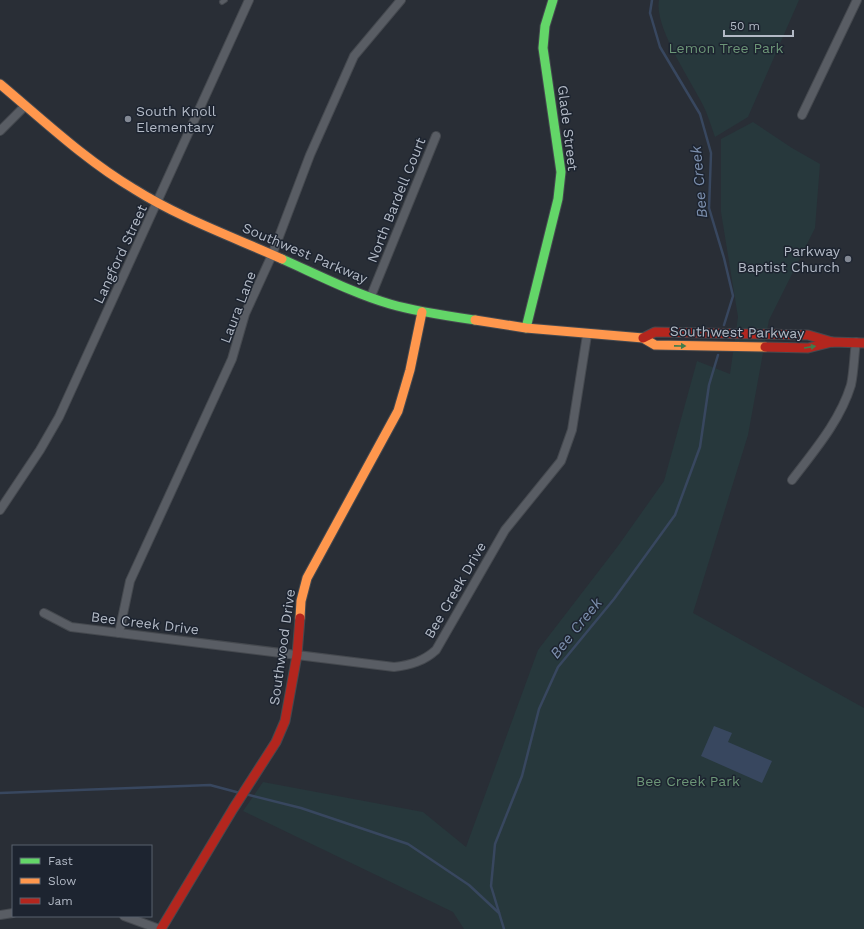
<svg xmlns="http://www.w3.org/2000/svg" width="864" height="929" font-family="'Work Sans',sans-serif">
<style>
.green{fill:#27383c}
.water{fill:#38475f}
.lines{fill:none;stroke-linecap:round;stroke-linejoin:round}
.stream{stroke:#38475f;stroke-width:2.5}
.lane-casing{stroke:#45494f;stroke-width:6}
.street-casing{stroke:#45494f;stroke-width:10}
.fast-casing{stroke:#45494f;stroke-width:11}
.slow-casing{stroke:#45494f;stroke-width:11}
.jam-casing{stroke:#45494f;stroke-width:11}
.lane{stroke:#595d64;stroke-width:4}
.street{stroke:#595d64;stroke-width:8}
.fast{stroke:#63d668;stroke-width:9}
.slow{stroke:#ff974d;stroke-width:9}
.jam{stroke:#b3261e;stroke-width:9}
.oneway{fill:#407d4c}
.poi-dot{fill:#838994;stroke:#1d2430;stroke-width:1.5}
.labels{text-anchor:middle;stroke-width:3;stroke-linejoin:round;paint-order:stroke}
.park-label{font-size:14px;fill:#6c9677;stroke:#1d2430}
.poi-label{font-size:14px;fill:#b3bac6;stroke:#1d2430;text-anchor:start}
.street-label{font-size:14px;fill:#b3bac6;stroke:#1d2430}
.water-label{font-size:15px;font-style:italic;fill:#7c8fad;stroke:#1d2430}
</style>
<rect width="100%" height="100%" fill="#292e36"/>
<g class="green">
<path d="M 659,0 L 799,0 L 748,117 L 715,137 C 711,126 708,115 703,105 C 690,79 654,27 659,0 Z"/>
<path d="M 753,122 L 792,148 L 820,164 L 815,228 L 769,320 L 748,435 L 693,613 L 864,708 L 864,929 L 464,929 L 453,912 L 243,811 L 263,782 L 423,812 L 466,847 L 538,650 L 618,546 L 664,481 L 697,361 L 730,374 L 738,317 L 721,212 L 721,139 Z"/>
</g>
<path class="water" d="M 714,726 L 732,733 L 728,742 L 772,761 L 762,783 L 701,756 Z"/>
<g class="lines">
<g class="stream">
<path d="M 652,0 L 650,13 L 660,47 L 700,114 L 711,153 L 709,208 L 724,258 L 733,296 L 724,325"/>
<path d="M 0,793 L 210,785 L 240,793"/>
<path d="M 245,794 L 301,808 L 408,844 L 469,885 L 499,913"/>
<path d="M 504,929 L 491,886 L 495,844 L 522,776 L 539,709 L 558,667 L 614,599 L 675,515 L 700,447 L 709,385 L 718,355"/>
</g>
<g class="lane-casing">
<path id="lane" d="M 222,2 L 225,0"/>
</g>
<g class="street-casing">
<g id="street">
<path d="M 802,115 L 857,0"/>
<path d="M 0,131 L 25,106"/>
<path d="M 371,296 L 436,136"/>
<path d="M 792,480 C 814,451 840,421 851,385 C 854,371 854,356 856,342"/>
<path d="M 0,510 L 40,450 L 59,417 L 249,0"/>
<path d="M 44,613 L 71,627 L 394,667 C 411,665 424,661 436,650 L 505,530 L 561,461 L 572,430 L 587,335"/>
<path d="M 119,633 L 130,581 L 232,359 L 245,314 L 272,255 L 310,155 L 354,56 L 401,0"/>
<path d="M 0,915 L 13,913"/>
<path d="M 124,916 L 159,929"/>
</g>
</g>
<g class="fast-casing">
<g id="fast">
<path d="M 282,259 C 318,275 353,293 390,304 C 418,312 447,316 475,320"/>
<path d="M 526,328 L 558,199 L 561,172 L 543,48 L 545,26 L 553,0"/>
</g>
</g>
<g class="slow-casing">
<g id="slow">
<path d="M 0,84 C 43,120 85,160 134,189 C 180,218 233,237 282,259"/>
<path d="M 475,320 L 526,328 L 643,338 L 655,345 L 765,347"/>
<path d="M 300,618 L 301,601 L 307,578 L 398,411 L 410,370 L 422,312"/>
</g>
</g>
<g class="jam-casing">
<g id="jam">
<path d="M 643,338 L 655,332 L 808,335 L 832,342"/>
<path d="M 765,347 L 808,348 L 832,342 L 864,343"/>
<path d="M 161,929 L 233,809 L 276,742 L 285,721 L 297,655 L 300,618"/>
</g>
</g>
<use href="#lane" class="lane"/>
<use href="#street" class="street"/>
<use href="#fast" class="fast"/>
<use href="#slow" class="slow"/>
<use href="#jam" class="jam"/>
</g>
<defs><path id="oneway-solid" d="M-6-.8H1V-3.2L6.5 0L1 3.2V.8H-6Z"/></defs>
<g class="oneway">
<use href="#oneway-solid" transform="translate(680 346) rotate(1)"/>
<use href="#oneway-solid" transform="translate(810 347) rotate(-9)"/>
</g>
<g class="poi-dot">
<circle cx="128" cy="119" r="4"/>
<circle cx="848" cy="259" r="4"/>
</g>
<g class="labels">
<g class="park-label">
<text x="726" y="53">Lemon Tree Park</text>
<text x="688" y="786">Bee Creek Park</text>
</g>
<g class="poi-label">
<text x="136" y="116">South Knoll<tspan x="136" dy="16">Elementary</tspan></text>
<text x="840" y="256" text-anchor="end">Parkway<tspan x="840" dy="16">Baptist Church</tspan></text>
</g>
<g class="street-label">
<text transform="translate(568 128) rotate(83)" y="5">Glade Street</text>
<text transform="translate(396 200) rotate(-68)" y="5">North Bardell Court</text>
<text transform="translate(305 253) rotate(23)" y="5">Southwest Parkway</text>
<text transform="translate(120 254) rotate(-65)" y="5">Langford Street</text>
<text transform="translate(238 307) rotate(-69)" y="5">Laura Lane</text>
<text transform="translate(737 332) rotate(1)" y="5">Southwest Parkway</text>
<text transform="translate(455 590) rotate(-60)" y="5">Bee Creek Drive</text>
<text transform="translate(145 623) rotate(7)" y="5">Bee Creek Drive</text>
<text transform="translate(282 647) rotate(-82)" y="5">Southwood Drive</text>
</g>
<g class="water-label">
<text transform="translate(699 182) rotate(-95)" y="5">Bee Creek</text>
<text transform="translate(576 628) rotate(-51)" y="5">Bee Creek</text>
</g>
</g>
<rect x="12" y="845" width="140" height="72" fill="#1d2430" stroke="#59606c"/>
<rect x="20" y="858" width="20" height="6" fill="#63d668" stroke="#59606c"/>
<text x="48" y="865" font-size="12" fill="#b3bac6">Fast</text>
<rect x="20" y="878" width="20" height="6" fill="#ff974d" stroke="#59606c"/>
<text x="48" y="885" font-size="12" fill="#b3bac6">Slow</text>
<rect x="20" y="898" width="20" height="6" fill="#b3261e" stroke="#59606c"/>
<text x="48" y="905" font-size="12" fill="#b3bac6">Jam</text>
<path d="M724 30v6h69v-6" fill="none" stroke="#b3bac6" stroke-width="2"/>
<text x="730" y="30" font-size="12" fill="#b3bac6" stroke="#1d2430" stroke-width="3" paint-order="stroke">50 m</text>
</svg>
